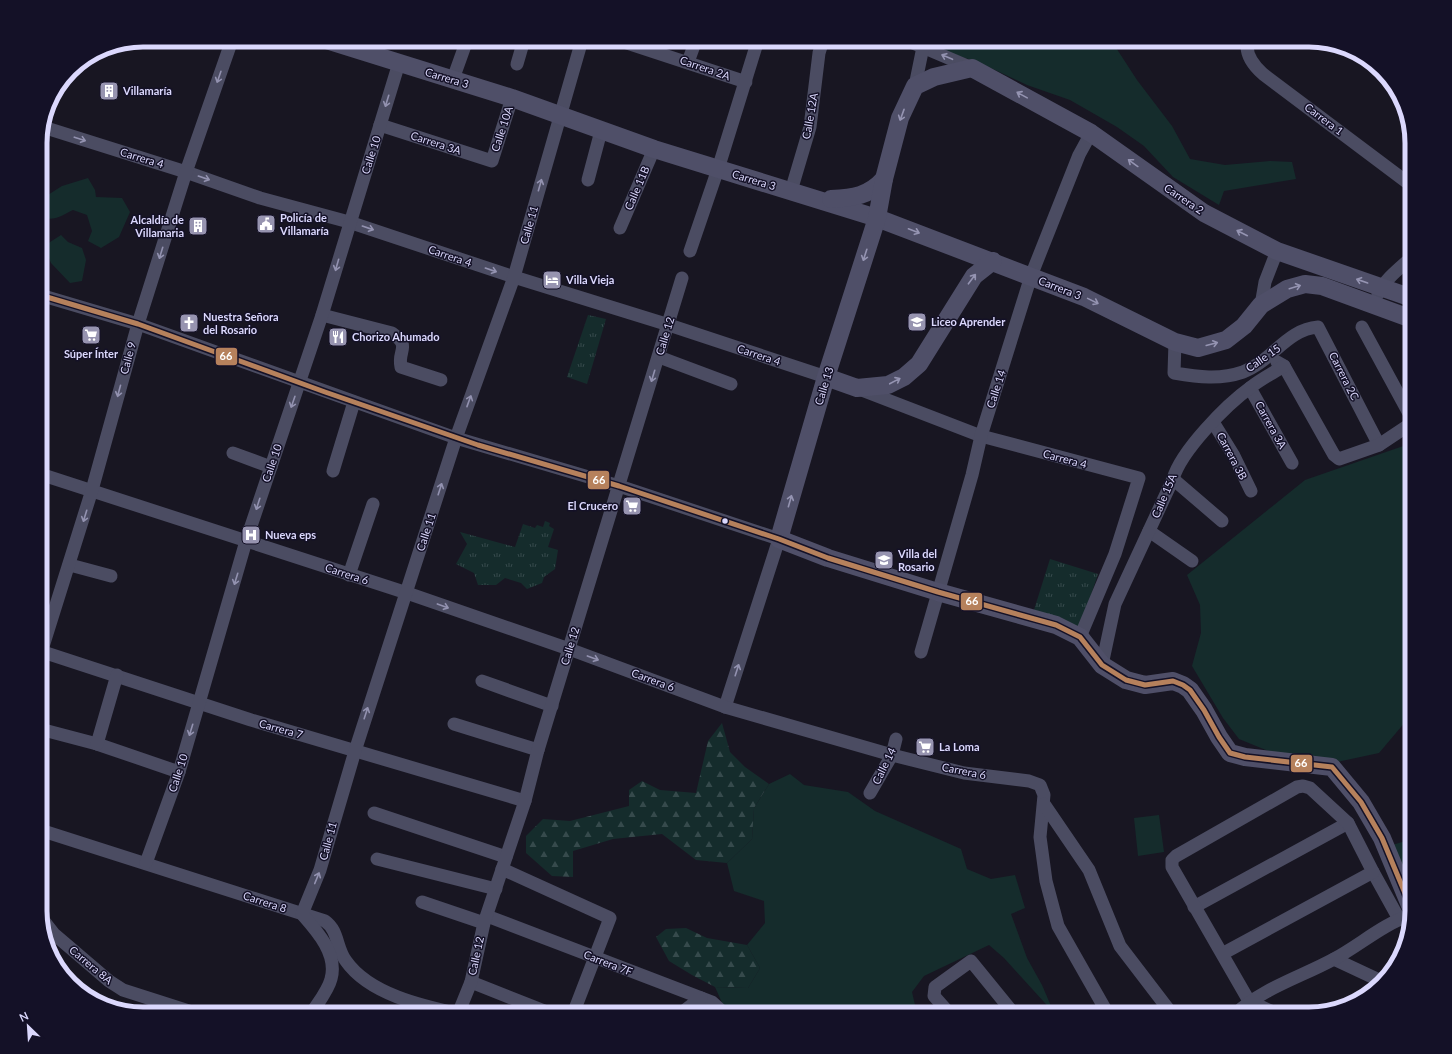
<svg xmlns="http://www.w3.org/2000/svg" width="1452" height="1054" font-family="Lato,sans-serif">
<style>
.grass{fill:#152c2c}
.forest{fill:url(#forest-firs)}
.park{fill:url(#park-tufts)}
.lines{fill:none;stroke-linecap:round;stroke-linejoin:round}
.street{stroke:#4b4c62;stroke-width:13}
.secondary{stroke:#4f4f68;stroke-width:18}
.bus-1-casing{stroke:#141127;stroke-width:8}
.bus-1{stroke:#b6815c;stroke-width:5}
.oneway{stroke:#9392b0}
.oneway2{stroke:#9594b2}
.bus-dot{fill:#dbd8fd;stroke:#141127;stroke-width:1.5}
.labels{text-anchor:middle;stroke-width:3;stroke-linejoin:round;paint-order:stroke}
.street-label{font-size:11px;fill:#dbd8fd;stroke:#141127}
.poi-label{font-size:11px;font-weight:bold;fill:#dbd8fd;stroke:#141127;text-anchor:start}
.rim{fill:none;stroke:#dbd8fd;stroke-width:5}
.line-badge{stroke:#141127;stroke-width:1.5}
.badge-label{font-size:11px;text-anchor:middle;font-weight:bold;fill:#fff}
</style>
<defs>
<pattern id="forest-firs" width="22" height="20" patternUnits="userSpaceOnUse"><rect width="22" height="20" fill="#152c2c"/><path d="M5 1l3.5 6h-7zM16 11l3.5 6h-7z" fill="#364a4c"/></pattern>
<pattern id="park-tufts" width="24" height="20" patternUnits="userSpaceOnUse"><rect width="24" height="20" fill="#152c2c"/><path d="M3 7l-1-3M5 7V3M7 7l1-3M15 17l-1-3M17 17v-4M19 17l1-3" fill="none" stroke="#364a4c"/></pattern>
</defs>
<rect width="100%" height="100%" fill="#181622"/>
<g class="grass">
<path d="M 934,40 L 1111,40 L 1137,80 L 1172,126 L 1190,159 L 1225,165 L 1270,161 L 1292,162 L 1296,179 L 1224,191 L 1219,205 L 1173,177 L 1144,146 L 1117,127 L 1070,100 L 1027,85 L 978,62 L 949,53 Z"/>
<path d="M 1340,45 L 1372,61 L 1379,70 L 1357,61 Z"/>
<path d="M 88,178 L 95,190 L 96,197 L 122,198 L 130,212 L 119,237 L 101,248 L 88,241 L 92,231 L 87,215 L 73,210 C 63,215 50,224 40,215 L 40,200 L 62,186 Z"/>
<path d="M 61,235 L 68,242 L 82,248 L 86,260 L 82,281 L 70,283 L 51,263 L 44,246 Z"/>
<path d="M 1412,443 L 1412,714 L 1379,753 L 1337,762 L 1273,753 L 1239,739 L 1223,718 L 1192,666 L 1201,633 L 1200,605 L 1187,575 L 1305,480 Z"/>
<path d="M 790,774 L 804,785 L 848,792 L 875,811 L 961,849 L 967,869 L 991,879 L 1015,875 L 1025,908 L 1011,914 L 1027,958 L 1042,985 L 1054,1013 L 1004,958 L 989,945 L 924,976 L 912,992 L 917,1014 L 731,1014 L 723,1005 L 715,987 L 748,988 L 760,968 L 747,945 L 765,923 L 764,901 L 734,891 L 727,863 L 752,839 L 754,808 L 769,784 Z"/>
<path d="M 1159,815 L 1164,852 L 1138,856 L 1134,818 Z"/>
<path d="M 1412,839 L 1412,890 L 1389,846 Z"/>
</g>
<g class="forest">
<path d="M 722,723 L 730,752 L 745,767 L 769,784 L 754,808 L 752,839 L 727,863 L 696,860 L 662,834 L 613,839 L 573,851 L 573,877 L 552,876 L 526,853 L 526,836 L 543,819 L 570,821 L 629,806 L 629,790 L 642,781 L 660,790 L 696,793 L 708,741 Z"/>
<path d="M 686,928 L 707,938 L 747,945 L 760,968 L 748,988 L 715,987 L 692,975 L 669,961 L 656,937 L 666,929 Z"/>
</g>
<g class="park">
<path d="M 588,315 L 606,319 L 587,384 L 567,377 Z"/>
<path d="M 545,521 L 550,523 L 549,526 L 554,529 L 548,547 L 558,550 L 555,569 L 544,577 L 542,583 L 527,589 L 521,583 L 505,578 L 496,585 L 478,585 L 474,573 L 456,564 L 467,544 L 460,532 L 515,547 L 523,524 L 535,528 L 537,525 L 543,527 Z"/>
<path d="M 1050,559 L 1098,574 L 1080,628 L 1033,613 Z"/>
</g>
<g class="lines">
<g class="street">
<path d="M 618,40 L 746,82"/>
<path d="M 906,40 L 972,68"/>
<path d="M 1248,40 C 1244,54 1253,65 1263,74 L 1412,186"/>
<path d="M 688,62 L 696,40"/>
<path d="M 517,64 L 524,40"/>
<path d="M 453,79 L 467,40"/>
<path d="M 915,86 L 923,47"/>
<path d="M 380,125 L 492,161 L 512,98"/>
<path d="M 43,127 L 186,172 L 260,198 L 349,222 L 514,277 L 669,325 L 826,377"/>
<path d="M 588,180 L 601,131"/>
<path d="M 791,191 L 810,127 L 819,53 L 823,40"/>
<path d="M 620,228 L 654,149"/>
<path d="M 690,251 L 718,169 L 758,40"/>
<path d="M 1378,294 C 1385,279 1400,268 1412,257"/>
<path d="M 40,295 L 138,324 L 456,438 L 619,486 L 779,539 L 725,707"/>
<path d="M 1261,305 L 1265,282 L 1277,251"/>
<path d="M 322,315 L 392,333 C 412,347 397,350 401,367 L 441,380"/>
<path d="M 1362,327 L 1412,419"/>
<path d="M 1175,342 L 1174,373 C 1198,377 1220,380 1243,372 C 1271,362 1287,329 1318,327 L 1379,445"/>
<path d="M 659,357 L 731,384"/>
<path d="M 1277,362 L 1284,366 L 1334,455 L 1339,459 L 1379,445 L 1412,423"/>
<path d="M 1250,388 L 1292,463"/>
<path d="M 859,389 L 981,436 L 1139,478 L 1115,554 L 1080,637"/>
<path d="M 1213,422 L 1234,456 L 1251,491"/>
<path d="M 233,453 L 271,467"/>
<path d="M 333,471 L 354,402"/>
<path d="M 40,474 L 407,593 L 569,649 L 725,707 L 892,755 L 964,773 L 1029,781 L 1040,785 L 1044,795 L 1040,837 L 1046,881 L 1058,926 L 1108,1014"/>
<path d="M 1173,479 L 1222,521"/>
<path d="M 1149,531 L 1192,561"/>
<path d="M 70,565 L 111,576"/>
<path d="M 349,575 L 373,504"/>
<path d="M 40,651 L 251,720 L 525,801"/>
<path d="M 921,652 L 972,475 L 981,436 L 1031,276 L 1079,155 L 1091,133"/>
<path d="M 40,656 L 92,490 L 138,324 L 186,172 L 232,40"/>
<path d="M 1102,665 L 1115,604 L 1173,479 C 1181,451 1226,405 1251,387 C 1261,379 1273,373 1284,366"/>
<path d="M 482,681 L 552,706"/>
<path d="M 454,724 L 538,750"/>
<path d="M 40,729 L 97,744 L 179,772"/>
<path d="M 97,744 L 117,675"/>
<path d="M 870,793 L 892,755 L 896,739"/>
<path d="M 1044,804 L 1089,870 L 1120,946 L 1172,1014"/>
<path d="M 374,813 L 506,857"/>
<path d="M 40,830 L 325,921 C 339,931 336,948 346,961 C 369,994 422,1006 459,1014"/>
<path d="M 377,859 L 496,889"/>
<path d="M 146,863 L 179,772 L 246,541 L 322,315 L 399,63"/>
<path d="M 502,869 L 610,918 L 573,1014"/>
<path d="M 1373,872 L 1399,919"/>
<path d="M 422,902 L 484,923"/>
<path d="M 1194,907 L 1348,823"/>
<path d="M 40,916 L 54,934 L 109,981 L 123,990 L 198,1014"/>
<path d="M 487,916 L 712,1002 L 725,1014"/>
<path d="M 1222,954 L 1373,872 L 1348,823 L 1310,788 L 1303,786 L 1297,787 L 1176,856 L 1172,860 L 1172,867 L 1249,1001 L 1277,1014"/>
<path d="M 1334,959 L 1381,981"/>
<path d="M 471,982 L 552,1014"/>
<path d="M 311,1014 C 317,1004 328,991 331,979 C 338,954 317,931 302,914 L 320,870 L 355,751 L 456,438 L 514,277 L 582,40"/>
<path d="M 458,1014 L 471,982 L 484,923 L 525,801 L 538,750 L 682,278"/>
<path d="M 680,1014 L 701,998"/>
<path d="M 950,1014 L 934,996 L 935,987 L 971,961 L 1014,1014"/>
<path d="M 1235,1014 C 1263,988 1301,977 1334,959 C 1360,945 1383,924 1411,915"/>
</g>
<g class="secondary">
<path d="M 326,40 L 512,98 L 654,149 L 877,218 L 1084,297 L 1175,342 L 1198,348 L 1226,340 L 1244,326 L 1261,305 L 1287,289 L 1305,284 L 1322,286 L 1412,319"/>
<path d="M 831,199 C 853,198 869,196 884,179"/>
<path d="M 1412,298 L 1277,251 L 1204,213 L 1091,133 L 972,68 L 934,77 L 915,86 L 900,118 L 884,179 L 877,218 L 826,377 L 779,539 L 828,558 L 938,592 L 1056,625 L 1080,637 L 1102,665 L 1126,680 L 1145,685 L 1173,681 L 1183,685 L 1190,690 L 1204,710 L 1219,737 L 1230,753 L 1245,757 L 1332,767 L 1361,802 L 1382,838 L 1412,910"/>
<path d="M 826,377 L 857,388 L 888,385 L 904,377 L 919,364 L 974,276 L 993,261"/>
</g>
<g class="bus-1-casing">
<path id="bus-1" d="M 40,295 L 138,324 L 325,392 L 478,445 L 619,486 L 779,539 L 828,558 L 938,592 L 1056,625 L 1080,637 L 1102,665 L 1126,680 L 1145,685 L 1173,681 L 1183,685 L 1190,690 L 1204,710 L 1219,737 L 1230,753 L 1245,757 L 1332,767 L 1361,802 L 1382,838 L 1412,910"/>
</g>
<use href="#bus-1" class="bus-1"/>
</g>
<defs><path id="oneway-shaft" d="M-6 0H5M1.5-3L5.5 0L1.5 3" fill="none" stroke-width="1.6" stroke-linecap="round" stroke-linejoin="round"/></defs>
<g class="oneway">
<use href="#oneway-shaft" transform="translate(947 57) rotate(-157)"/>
<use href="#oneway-shaft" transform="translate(219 77) rotate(109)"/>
<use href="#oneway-shaft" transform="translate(387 101) rotate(107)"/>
<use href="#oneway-shaft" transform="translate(80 139) rotate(18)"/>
<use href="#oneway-shaft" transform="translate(204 178) rotate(19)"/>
<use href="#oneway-shaft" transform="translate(540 185) rotate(-74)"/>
<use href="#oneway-shaft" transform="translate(368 228) rotate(19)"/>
<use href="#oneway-shaft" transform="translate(161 253) rotate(107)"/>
<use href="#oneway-shaft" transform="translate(337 265) rotate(106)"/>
<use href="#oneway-shaft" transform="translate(491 270) rotate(19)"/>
<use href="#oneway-shaft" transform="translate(653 376) rotate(107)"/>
<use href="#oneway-shaft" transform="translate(119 391) rotate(105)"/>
<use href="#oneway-shaft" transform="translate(469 401) rotate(-70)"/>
<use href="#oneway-shaft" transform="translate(293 402) rotate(109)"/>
<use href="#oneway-shaft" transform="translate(440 489) rotate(-72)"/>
<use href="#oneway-shaft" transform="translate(258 504) rotate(108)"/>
<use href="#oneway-shaft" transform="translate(85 516) rotate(107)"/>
<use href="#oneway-shaft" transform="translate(236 579) rotate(107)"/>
<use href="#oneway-shaft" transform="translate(443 606) rotate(20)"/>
<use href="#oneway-shaft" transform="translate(593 658) rotate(20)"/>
<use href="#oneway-shaft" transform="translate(737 670) rotate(-72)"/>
<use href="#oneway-shaft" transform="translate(366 713) rotate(-72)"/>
<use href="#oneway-shaft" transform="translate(191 730) rotate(107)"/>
<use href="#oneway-shaft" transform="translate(317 878) rotate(-68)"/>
</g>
<g class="oneway2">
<use href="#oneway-shaft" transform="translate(1022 95) rotate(-151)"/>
<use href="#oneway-shaft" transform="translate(902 115) rotate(110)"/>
<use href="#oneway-shaft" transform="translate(1133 163) rotate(-144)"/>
<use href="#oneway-shaft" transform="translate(914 231) rotate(21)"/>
<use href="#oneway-shaft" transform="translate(1242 233) rotate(-153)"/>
<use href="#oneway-shaft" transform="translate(865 255) rotate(108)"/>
<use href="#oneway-shaft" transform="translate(972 279) rotate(-53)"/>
<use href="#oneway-shaft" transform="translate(1362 281) rotate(-161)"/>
<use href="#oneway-shaft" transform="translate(1295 287) rotate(-17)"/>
<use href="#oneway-shaft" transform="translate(1093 301) rotate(26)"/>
<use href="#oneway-shaft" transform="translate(1212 344) rotate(-15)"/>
<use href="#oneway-shaft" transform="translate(895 381) rotate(-28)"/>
<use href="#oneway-shaft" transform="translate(790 501) rotate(-74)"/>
</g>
<defs>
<g id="building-square" transform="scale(1)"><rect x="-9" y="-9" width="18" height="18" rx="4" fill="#9794b0" stroke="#141127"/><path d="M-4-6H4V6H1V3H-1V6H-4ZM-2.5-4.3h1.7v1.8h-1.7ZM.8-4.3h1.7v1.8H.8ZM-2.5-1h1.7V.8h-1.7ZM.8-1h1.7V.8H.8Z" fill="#fff"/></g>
<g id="civic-square" transform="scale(1)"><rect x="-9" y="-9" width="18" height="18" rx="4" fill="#9794b0" stroke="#141127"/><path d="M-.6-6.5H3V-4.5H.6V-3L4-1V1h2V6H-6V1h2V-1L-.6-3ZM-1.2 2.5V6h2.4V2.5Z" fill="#fff"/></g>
<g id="hotel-square" transform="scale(1)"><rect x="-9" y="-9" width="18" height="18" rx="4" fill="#9794b0" stroke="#141127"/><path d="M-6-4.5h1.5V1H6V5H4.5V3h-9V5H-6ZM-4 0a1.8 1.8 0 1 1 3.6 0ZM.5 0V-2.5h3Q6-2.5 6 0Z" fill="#fff"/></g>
<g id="school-square" transform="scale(1)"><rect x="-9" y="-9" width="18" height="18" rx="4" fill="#9794b0" stroke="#141127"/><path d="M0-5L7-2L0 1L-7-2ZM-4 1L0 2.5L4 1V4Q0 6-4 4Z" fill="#fff"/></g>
<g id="church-square" transform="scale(1)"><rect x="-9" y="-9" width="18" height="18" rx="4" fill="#9794b0" stroke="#141127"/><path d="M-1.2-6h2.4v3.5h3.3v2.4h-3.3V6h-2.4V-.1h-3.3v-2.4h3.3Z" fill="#fff"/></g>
<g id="supermarket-square" transform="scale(1)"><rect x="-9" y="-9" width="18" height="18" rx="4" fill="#9794b0" stroke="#141127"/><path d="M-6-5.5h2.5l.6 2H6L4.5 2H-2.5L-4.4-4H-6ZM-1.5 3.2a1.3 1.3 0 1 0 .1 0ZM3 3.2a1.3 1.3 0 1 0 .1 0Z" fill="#fff"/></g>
<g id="restaurant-square" transform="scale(1)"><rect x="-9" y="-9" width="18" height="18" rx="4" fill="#9794b0" stroke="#141127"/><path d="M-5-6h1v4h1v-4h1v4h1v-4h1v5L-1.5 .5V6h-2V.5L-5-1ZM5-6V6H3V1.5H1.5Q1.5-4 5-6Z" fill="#fff"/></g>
<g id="hospital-square" transform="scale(1)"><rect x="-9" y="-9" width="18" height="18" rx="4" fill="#9794b0" stroke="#141127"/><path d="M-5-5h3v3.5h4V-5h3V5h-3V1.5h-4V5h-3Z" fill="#fff"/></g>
</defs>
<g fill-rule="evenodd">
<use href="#building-square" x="109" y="91"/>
<use href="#civic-square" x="266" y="224"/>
<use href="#building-square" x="198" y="226"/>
<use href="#hotel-square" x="552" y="280"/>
<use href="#school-square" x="917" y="322"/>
<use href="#church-square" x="189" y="323"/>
<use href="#supermarket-square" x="91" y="335"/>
<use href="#restaurant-square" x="338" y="337"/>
<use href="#supermarket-square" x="632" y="506"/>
<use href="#hospital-square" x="251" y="535"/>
<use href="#school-square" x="884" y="560"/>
<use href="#supermarket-square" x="925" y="747"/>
</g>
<circle class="bus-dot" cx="725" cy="521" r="3.5"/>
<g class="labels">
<g class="street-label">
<text transform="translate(705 68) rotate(19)" y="4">Carrera 2A</text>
<text transform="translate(447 78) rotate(17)" y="4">Carrera 3</text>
<text transform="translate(810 116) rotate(-80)" y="4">Calle 12A</text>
<text transform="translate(1324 119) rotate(37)" y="4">Carrera 1</text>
<text transform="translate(502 129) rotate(-72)" y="4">Calle 10A</text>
<text transform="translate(436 143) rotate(18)" y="4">Carrera 3A</text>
<text transform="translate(371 155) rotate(-72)" y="4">Calle 10</text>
<text transform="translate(142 158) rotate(17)" y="4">Carrera 4</text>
<text transform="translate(754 180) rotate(17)" y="4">Carrera 3</text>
<text transform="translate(637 188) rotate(-67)" y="4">Calle 11B</text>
<text transform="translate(1184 199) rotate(34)" y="4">Carrera 2</text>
<text transform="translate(529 225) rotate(-74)" y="4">Calle 11</text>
<text transform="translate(450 256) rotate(19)" y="4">Carrera 4</text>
<text transform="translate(1060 288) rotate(21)" y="4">Carrera 3</text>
<text transform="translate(665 336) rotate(-73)" y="4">Calle 12</text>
<text transform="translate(759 355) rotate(18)" y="4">Carrera 4</text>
<text transform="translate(128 358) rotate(-75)" y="4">Calle 9</text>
<text transform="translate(1263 358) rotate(-35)" y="4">Calle 15</text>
<text transform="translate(1344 376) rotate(63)" y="4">Carrera 2C</text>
<text transform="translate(824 386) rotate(-73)" y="4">Calle 13</text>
<text transform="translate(996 389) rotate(-72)" y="4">Calle 14</text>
<text transform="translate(1271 425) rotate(61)" y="4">Carrera 3A</text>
<text transform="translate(1232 456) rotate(62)" y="4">Carrera 3B</text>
<text transform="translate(1065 459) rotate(15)" y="4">Carrera 4</text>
<text transform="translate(272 463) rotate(-71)" y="4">Calle 10</text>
<text transform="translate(1164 496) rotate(-67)" y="4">Calle 15A</text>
<text transform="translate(426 532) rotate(-72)" y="4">Calle 11</text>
<text transform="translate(347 574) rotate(18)" y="4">Carrera 6</text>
<text transform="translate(570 646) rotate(-73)" y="4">Calle 12</text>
<text transform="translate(653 680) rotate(20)" y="4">Carrera 6</text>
<text transform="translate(281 729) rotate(16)" y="4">Carrera 7</text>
<text transform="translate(884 766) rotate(-64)" y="4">Calle 14</text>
<text transform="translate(964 771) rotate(11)" y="4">Carrera 6</text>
<text transform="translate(178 773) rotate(-72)" y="4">Calle 10</text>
<text transform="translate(328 841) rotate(-75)" y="4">Calle 11</text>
<text transform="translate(265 902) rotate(18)" y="4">Carrera 8</text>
<text transform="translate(476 956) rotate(-78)" y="4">Calle 12</text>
<text transform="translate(608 963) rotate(21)" y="4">Carrera 7F</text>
<text transform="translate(91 965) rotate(40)" y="4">Carrera 8A</text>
</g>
<g class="poi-label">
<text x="123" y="95">Villamaría</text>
<text x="280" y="222">Policía de<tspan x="280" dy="13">Villamaría</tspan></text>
<text x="184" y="224" text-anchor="end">Alcaldía de<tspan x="184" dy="13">Villamaria</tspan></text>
<text x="566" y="284">Villa Vieja</text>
<text x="203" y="321">Nuestra Señora<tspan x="203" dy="13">del Rosario</tspan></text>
<text x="931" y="326">Liceo Aprender</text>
<text x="352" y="341">Chorizo Ahumado</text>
<text x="91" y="358" text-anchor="middle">Súper Ínter</text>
<text x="618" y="510" text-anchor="end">El Crucero</text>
<text x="265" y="539">Nueva eps</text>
<text x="898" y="558">Villa del<tspan x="898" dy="13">Rosario</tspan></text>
<text x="939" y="751">La Loma</text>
</g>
</g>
<path d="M0 0H1452V1054H0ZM143 47H1309A96 96 0 0 1 1405 143V911A96 96 0 0 1 1309 1007H143A96 96 0 0 1 47 911V143A96 96 0 0 1 143 47Z" fill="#141127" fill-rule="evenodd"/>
<path class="rim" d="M143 47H1309A96 96 0 0 1 1405 143V911A96 96 0 0 1 1309 1007H143A96 96 0 0 1 47 911V143A96 96 0 0 1 143 47Z"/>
<g class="line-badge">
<rect x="215" y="347" width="23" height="19" rx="4" fill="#b6815c"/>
<rect x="587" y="470" width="23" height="20" rx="4" fill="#b6815c"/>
<rect x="960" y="592" width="23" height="19" rx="4" fill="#b6815c"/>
<rect x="1290" y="754" width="23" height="19" rx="4" fill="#b6815c"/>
</g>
<g class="badge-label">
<text x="226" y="360">66</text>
<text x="599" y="484">66</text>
<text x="972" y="605">66</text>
<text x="1301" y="767">66</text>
</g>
<g transform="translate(28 1026) rotate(335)" stroke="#141127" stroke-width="3" paint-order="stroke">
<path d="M0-3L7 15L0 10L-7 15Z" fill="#dbd8fd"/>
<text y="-6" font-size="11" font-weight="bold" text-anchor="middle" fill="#dbd8fd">N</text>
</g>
</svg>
